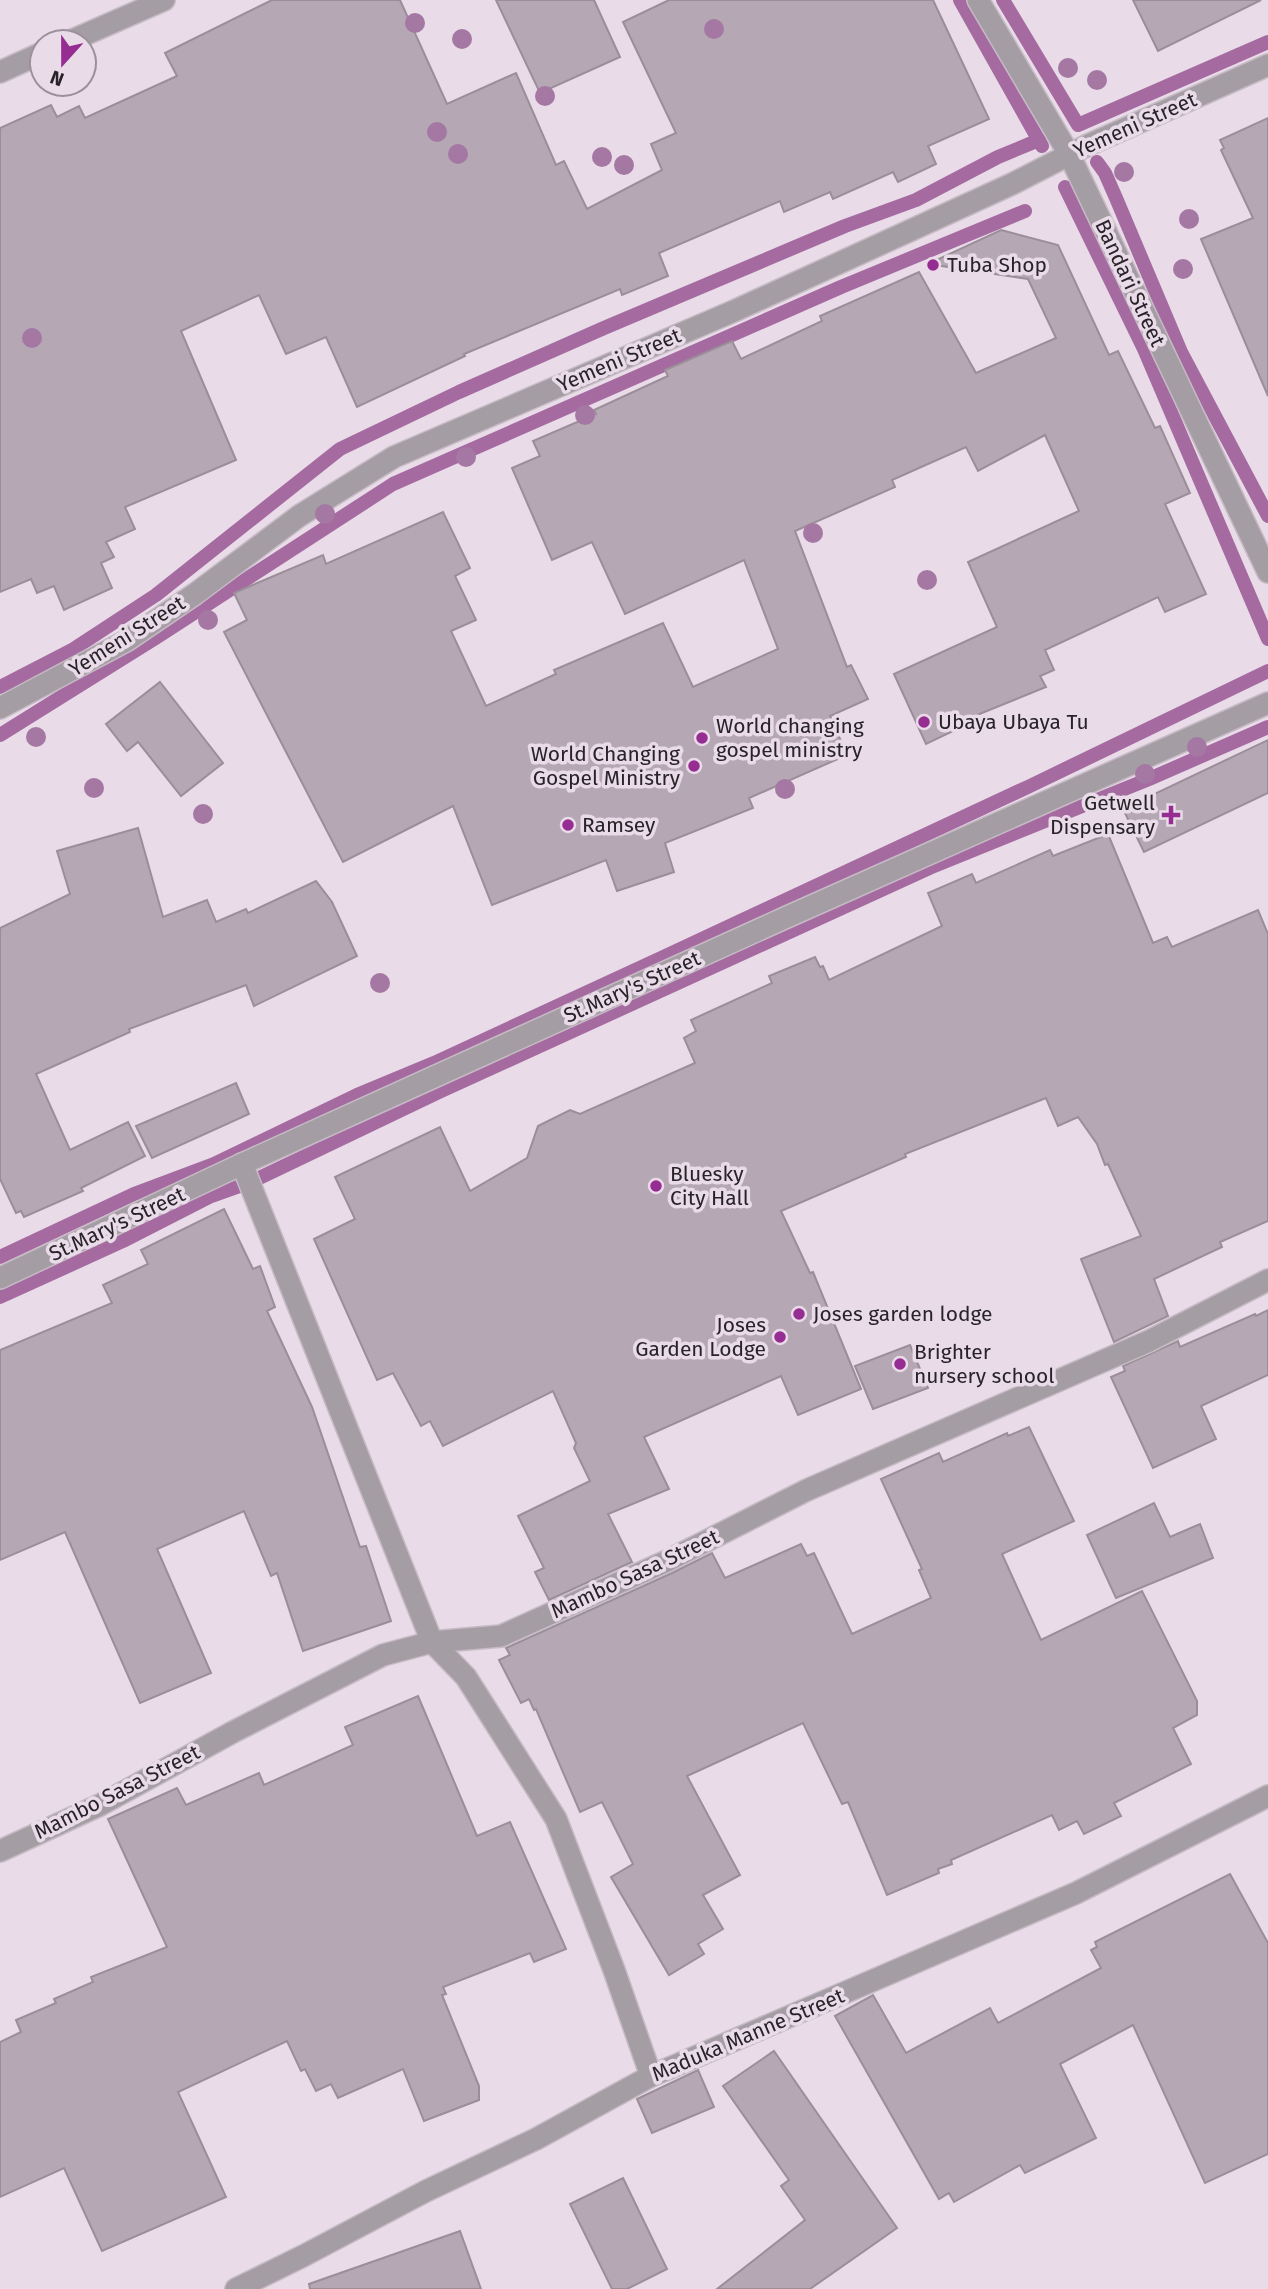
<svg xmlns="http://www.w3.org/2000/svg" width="1268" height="2289" font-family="'Fira Sans',sans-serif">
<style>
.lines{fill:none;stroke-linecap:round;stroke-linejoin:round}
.stream{stroke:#a56ba1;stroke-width:14}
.building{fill:#b5a8b4;stroke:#9b8e99;stroke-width:2}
.minor-casing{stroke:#c6bac5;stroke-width:24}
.minor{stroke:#a49ea4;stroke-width:21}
.tree{fill:#a577a3}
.poi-dot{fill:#952d92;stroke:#e9dbe8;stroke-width:2.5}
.labels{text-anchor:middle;stroke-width:7;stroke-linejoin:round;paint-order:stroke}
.street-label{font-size:21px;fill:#282328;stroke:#e9dbe8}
.poi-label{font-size:21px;fill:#282328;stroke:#e9dbe8;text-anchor:start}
</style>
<rect width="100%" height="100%" fill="#e9dbe8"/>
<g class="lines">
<g class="stream">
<path d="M 960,0 L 1042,146"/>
<path d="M 1003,0 L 1078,125 L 1268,42"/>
<path d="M 1097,162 L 1105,173 L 1116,198 L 1181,352 L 1268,516"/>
<path d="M 1065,187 L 1144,349 L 1268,639"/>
<path d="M 0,687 L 72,650 L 156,595 L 340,449 L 459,392 L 604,328 L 845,226 L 916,200 L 998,157 L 1039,140"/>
<path d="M 0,735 L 157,637 L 393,484 L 841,287 L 1025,211"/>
<path d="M 0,1257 L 134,1194 L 214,1164 L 357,1095 L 434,1063 L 661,958 L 1030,786 L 1268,671"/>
<path d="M 0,1297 L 123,1241 L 209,1197 L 251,1182 L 439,1092 L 934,866 L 1149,779 L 1268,727"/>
</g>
</g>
<g class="building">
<path d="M 272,0 L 400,0 L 447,104 L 516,73 L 556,165 L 564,161 L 587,209 L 662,170 L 651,144 L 676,133 L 623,22 L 669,0 L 933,0 L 989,119 L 928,146 L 936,164 L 898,182 L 893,172 L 833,199 L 830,192 L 784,212 L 780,201 L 659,253 L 668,276 L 622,295 L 620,289 L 464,354 L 465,356 L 357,407 L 326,337 L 286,354 L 259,295 L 181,331 L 236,460 L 125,507 L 135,529 L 106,542 L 114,557 L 101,563 L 112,588 L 64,610 L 54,586 L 37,593 L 31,579 L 0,592 L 0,128 L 51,105 L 57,117 L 79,106 L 85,118 L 177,76 L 165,53 Z"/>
<path d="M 496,0 L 594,0 L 620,57 L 540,93 Z"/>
<path d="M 1133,0 L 1261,0 L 1158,51 Z"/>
<path d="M 1268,118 L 1268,396 L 1201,239 L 1253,218 L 1221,150 L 1224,148 L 1220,140 Z"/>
<path d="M 1001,230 L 1058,245 L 1109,355 L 1118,351 L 1155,428 L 1160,426 L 1190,493 L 1165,504 L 1206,594 L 1165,612 L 1158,597 L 1045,650 L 1054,670 L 1040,676 L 1046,687 L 972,717 L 974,721 L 926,744 L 894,674 L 997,627 L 968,562 L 1079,511 L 1045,435 L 978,471 L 966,447 L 892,480 L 895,487 L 795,531 L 847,667 L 851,665 L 868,699 L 830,716 L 847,755 L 749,798 L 753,808 L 665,843 L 674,872 L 617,891 L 606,860 L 492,905 L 453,806 L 343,862 L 224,632 L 247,620 L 234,593 L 323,555 L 326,564 L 443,512 L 470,568 L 455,576 L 476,620 L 451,631 L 486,706 L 556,674 L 554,670 L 663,623 L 693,687 L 778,649 L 744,560 L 625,614 L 592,542 L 552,560 L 512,468 L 540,456 L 533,441 L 596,414 L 594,410 L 668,376 L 665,370 L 732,341 L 741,359 L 822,321 L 820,316 L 919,272 L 976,373 L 1056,338 L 1028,279 L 928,264 Z"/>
<path d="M 160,682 L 223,763 L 181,796 L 138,742 L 127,751 L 106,724 Z"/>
<path d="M 1268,740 L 1268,793 L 1144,852 L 1123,809 Z"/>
<path d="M 138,828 L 163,917 L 207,900 L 216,922 L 246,909 L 248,913 L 316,881 L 332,902 L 357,956 L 254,1006 L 246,985 L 129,1029 L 130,1032 L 36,1074 L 70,1150 L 128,1122 L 145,1156 L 81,1188 L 83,1191 L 24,1217 L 21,1211 L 16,1213 L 0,1179 L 0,928 L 70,894 L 57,851 Z"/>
<path d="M 1108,834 L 1153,943 L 1167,937 L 1172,947 L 1258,910 L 1268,934 L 1268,1221 L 1220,1242 L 1222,1247 L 1154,1279 L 1168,1316 L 1114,1342 L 1081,1259 L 1141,1236 L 1108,1164 L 1105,1165 L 1097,1144 L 1078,1117 L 1058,1126 L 1046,1098 L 905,1154 L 906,1157 L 781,1211 L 810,1273 L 813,1272 L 861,1389 L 798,1415 L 781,1376 L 644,1437 L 669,1489 L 608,1514 L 632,1562 L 549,1600 L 535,1572 L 544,1568 L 518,1516 L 590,1481 L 574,1448 L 576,1443 L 553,1391 L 443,1446 L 430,1421 L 421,1426 L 393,1373 L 377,1380 L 314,1239 L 355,1219 L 335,1177 L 440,1127 L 470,1191 L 527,1158 L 538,1126 L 570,1110 L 580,1114 L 695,1063 L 684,1038 L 696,1031 L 691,1020 L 772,983 L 769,976 L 815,957 L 820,967 L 823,966 L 829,980 L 942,926 L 928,893 L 972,874 L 976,883 L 1050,850 L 1053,856 Z"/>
<path d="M 236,1083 L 249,1114 L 152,1158 L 136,1126 Z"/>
<path d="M 224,1209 L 253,1269 L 260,1266 L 275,1307 L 267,1311 L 312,1407 L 360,1547 L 366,1546 L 391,1621 L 303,1651 L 277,1573 L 271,1576 L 244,1511 L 157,1549 L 211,1673 L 140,1703 L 65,1532 L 0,1560 L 0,1350 L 112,1303 L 103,1285 L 148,1264 L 141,1250 Z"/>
<path d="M 1268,1310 L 1268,1375 L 1201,1406 L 1216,1439 L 1153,1468 L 1111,1377 L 1125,1371 L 1123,1366 L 1178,1341 L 1180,1347 L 1255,1314 L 1256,1316 Z"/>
<path d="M 910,1345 L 928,1388 L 873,1409 L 855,1366 Z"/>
<path d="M 1029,1427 L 1074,1521 L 1002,1554 L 1041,1640 L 1142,1591 L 1197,1701 L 1197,1715 L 1173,1728 L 1191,1764 L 1114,1803 L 1121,1816 L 1084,1834 L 1077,1821 L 1059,1830 L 1052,1815 L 951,1860 L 952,1864 L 938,1869 L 939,1873 L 887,1895 L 848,1802 L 842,1804 L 803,1723 L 687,1776 L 740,1875 L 703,1895 L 723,1929 L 698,1944 L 704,1954 L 669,1975 L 611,1877 L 633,1864 L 602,1802 L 580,1812 L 536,1709 L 534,1710 L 529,1699 L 521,1703 L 499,1660 L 510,1655 L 506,1648 L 672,1573 L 712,1553 L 725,1578 L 801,1544 L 807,1556 L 814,1553 L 852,1634 L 931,1598 L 919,1570 L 922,1569 L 881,1479 L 939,1453 L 943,1462 L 1007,1433 L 1008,1436 Z"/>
<path d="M 1154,1503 L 1170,1537 L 1200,1524 L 1213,1558 L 1116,1598 L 1087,1535 Z"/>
<path d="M 418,1696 L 477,1836 L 510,1822 L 566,1949 L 534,1962 L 530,1953 L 443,1987 L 446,1994 L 442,1995 L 479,2086 L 479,2100 L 424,2121 L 403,2069 L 338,2098 L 331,2084 L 316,2091 L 305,2069 L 301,2071 L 287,2041 L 178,2092 L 226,2197 L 102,2251 L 64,2168 L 0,2197 L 0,2042 L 21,2032 L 16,2020 L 56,2003 L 54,1999 L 93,1982 L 91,1977 L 167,1947 L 108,1819 L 177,1788 L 186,1805 L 259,1773 L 264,1785 L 353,1745 L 345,1727 Z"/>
<path d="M 1230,1874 L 1268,1943 L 1268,2154 L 1205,2183 L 1133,2025 L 1060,2064 L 1096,2138 L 1025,2173 L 1020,2165 L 954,2202 L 949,2193 L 939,2199 L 835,2016 L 873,1995 L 906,2053 L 990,2008 L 998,2023 L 1101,1968 L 1091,1950 L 1097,1947 L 1095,1942 Z"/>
<path d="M 774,2051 L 897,2228 L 810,2289 L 717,2289 L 805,2220 L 781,2186 L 789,2180 L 723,2086 Z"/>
<path d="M 698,2070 L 714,2107 L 652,2133 L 637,2099 Z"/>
<path d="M 623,2178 L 667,2269 L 627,2289 L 612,2289 L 570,2204 Z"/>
<path d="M 460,2231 L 481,2289 L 310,2289 L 309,2284 Z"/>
</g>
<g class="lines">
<g class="minor-casing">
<g id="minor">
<path d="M 978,0 L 1069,154 L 1268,572"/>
<path d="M 68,42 L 164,0"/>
<path d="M 0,72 L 42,53"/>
<path d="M 0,708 L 126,641 L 195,594 L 299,516 L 394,457 L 734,311 L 1012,184 L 1088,145 L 1268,65"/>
<path d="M 242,1164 L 432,1642 L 466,1677 L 556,1819 L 614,1970 L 651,2076"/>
<path d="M 0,1278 L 242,1164 L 787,917 L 1268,703"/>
<path d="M 0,1851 L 100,1805 L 233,1732 L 383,1655 L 432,1642 L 501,1636 L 667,1561 L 807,1490 L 1149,1341 L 1268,1280"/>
<path d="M 236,2289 L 303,2256 L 426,2191 L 536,2139 L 651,2076 L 1076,1893 L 1268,1796"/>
</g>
</g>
<use href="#minor" class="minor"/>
</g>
<g class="tree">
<circle cx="415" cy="23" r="10"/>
<circle cx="714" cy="29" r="10"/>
<circle cx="462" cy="39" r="10"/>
<circle cx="1068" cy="68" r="10"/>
<circle cx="1097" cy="80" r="10"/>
<circle cx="545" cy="96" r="10"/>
<circle cx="437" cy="132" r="10"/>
<circle cx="458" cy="154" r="10"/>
<circle cx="602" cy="157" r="10"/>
<circle cx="624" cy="165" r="10"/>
<circle cx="1124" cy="172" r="10"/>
<circle cx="1189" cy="219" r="10"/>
<circle cx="1183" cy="269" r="10"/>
<circle cx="32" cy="338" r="10"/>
<circle cx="585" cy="415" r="10"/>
<circle cx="466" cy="457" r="10"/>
<circle cx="325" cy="514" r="10"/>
<circle cx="813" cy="533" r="10"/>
<circle cx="927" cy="580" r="10"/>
<circle cx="208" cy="620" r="10"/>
<circle cx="36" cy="737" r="10"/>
<circle cx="1197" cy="747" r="10"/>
<circle cx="1145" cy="774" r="10"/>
<circle cx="94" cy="788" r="10"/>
<circle cx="785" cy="789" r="10"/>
<circle cx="203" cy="814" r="10"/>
<circle cx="380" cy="983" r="10"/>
</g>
<g class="poi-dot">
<circle cx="933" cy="265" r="7"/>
<circle cx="924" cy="722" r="7"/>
<circle cx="702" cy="738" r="7"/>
<circle cx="694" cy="766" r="7"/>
<path d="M1167.5 804.5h7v7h7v7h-7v7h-7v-7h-7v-7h7z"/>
<circle cx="568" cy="825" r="7"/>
<circle cx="656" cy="1186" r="7"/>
<circle cx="799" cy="1314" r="7"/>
<circle cx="780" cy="1337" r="7"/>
<circle cx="900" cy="1364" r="7"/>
</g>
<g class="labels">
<g class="street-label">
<text transform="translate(1135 125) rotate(-24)" y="7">Yemeni Street</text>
<text transform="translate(1130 283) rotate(65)" y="7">Bandari Street</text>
<text transform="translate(619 360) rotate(-23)" y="7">Yemeni Street</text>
<text transform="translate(127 636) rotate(-32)" y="7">Yemeni Street</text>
<text transform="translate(632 987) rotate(-24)" y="7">St.Mary's Street</text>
<text transform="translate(117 1224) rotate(-25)" y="7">St.Mary's Street</text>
<text transform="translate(635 1574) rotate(-25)" y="7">Mambo Sasa Street</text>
<text transform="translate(117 1792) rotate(-27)" y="7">Mambo Sasa Street</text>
<text transform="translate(748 2035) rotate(-23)" y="7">Maduka Manne Street</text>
</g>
<g class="poi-label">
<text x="947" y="272">Tuba Shop</text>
<text x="938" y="729">Ubaya Ubaya Tu</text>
<text x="716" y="733">World changing<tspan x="716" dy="24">gospel ministry</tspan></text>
<text x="680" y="761" text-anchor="end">World Changing<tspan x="680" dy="24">Gospel Ministry</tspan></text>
<text x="1155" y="810" text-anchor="end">Getwell<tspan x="1155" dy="24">Dispensary</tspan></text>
<text x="582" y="832">Ramsey</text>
<text x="670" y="1181">Bluesky<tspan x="670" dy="24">City Hall</tspan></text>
<text x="813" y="1321">Joses garden lodge</text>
<text x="766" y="1332" text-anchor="end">Joses<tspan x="766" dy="24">Garden Lodge</tspan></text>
<text x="914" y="1359">Brighter<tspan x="914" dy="24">nursery school</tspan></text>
</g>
</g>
<g transform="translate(63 63) rotate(201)"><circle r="33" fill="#e9dbe8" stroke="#9c919b" stroke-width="2"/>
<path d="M0-5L12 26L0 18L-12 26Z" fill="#952d92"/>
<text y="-10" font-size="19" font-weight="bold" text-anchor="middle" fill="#282328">N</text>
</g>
</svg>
